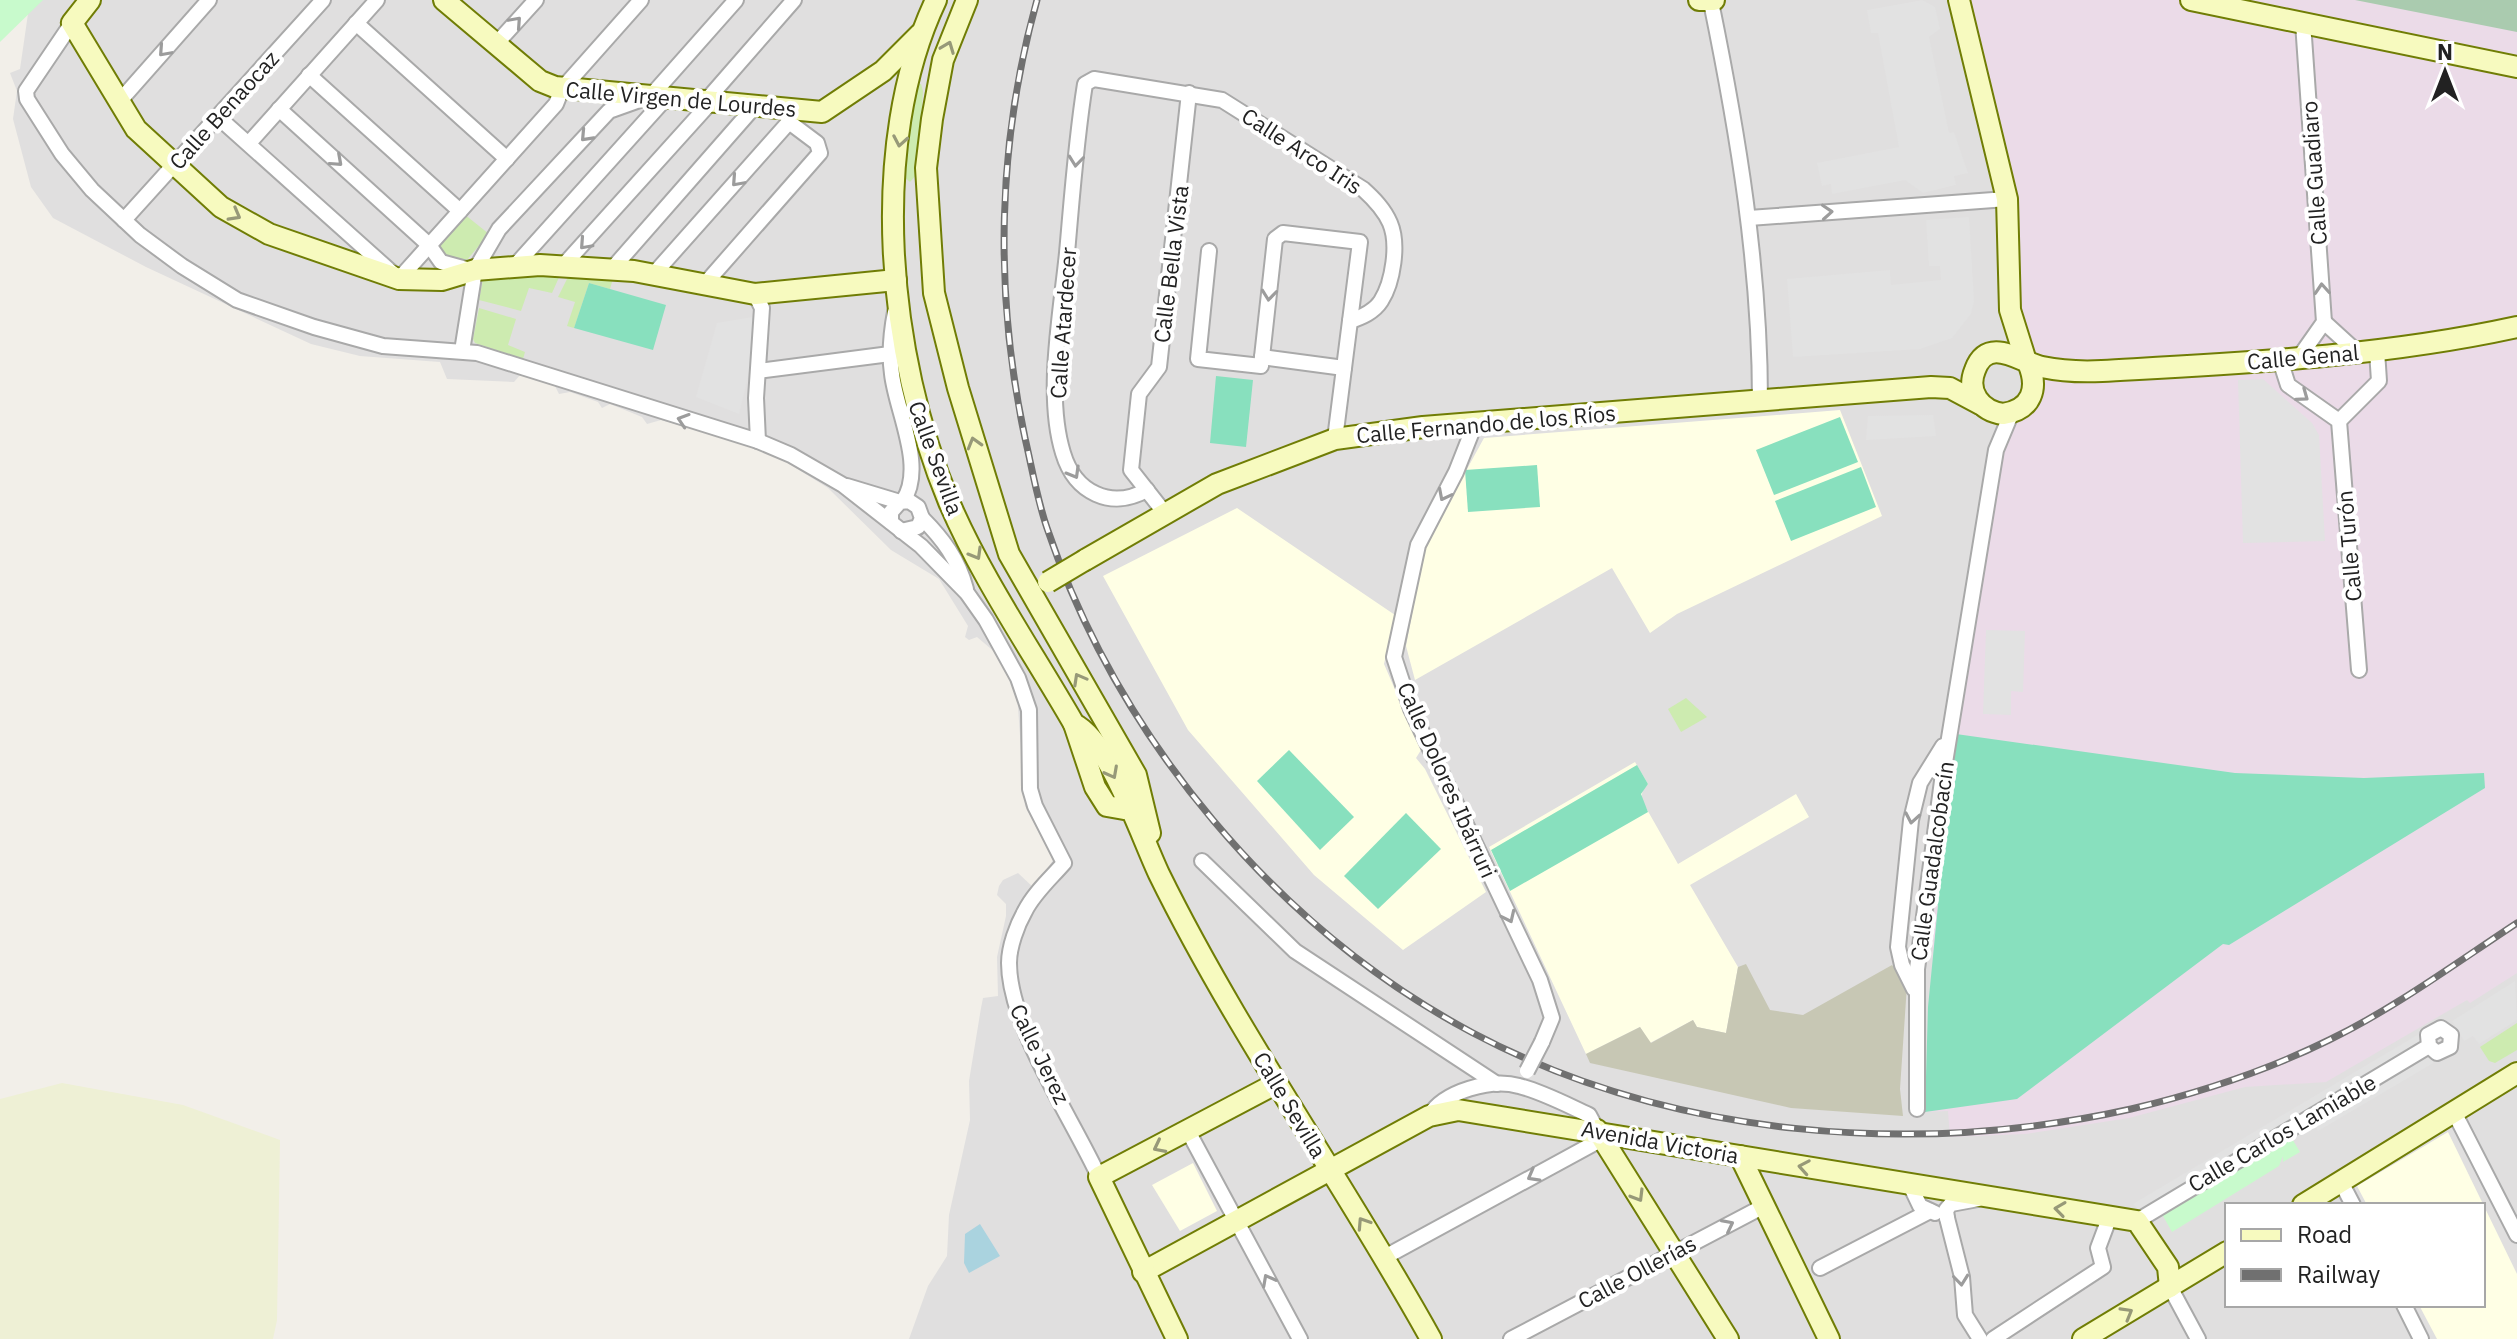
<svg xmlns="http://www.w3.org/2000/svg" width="2517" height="1339" font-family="'IBM Plex Sans',sans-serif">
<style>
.residential{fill:#e0dfdf;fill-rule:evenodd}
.industrial{fill:#ebdbe8}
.education{fill:#ffffe5}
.construction{fill:#c7c7b4}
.farmland{fill:#eef0d5}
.grass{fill:#cdebb0}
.cemetery{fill:#aacbaf}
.park{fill:#c8facc}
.pitch{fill:#88e0be}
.parking{fill:#e2e2e2}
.water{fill:#aad3df}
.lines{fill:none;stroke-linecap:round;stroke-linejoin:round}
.street-casing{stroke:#a9a9a9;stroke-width:18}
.secondary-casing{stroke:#707d05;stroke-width:24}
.street{stroke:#fff;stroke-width:14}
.secondary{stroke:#f7fabf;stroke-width:20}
.rail-casing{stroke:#707070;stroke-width:7}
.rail{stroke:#fff;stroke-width:4;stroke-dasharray:12;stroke-linecap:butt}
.street-bridge-casing{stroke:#a9a9a9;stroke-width:18;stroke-linecap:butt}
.secondary-bridge-casing{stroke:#707d05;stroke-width:24;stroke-linecap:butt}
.street-bridge{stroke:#fff;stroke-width:14}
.secondary-bridge{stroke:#f7fabf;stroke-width:20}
.oneway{stroke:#9c9c9c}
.oneway2{stroke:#979978}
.labels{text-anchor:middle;stroke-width:8;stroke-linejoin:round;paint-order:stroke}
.street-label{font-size:22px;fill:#222;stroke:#fff}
</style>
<rect width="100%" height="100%" fill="#f2efe9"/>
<path class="residential" d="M 30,0 L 1962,0 L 2517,752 L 2517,1339 L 909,1339 L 928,1286 L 947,1256 L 949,1215 L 970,1120 L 969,1081 L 981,1008 L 983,998 L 998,996 L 997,957 L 1006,916 L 1006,904 L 997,895 L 999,886 L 1003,880 L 1018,873 L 1034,888 L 1053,860 L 1025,806 L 1017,693 L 997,654 L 977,637 L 969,640 L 965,637 L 968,626 L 939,579 L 891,550 L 828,488 L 783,460 L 746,444 L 661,420 L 647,424 L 642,417 L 610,404 L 602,408 L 598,402 L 570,392 L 559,394 L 555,386 L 521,374 L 514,382 L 447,379 L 440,362 L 360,356 L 311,344 L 146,267 L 53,218 L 31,187 L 13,119 L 17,91 L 10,73 L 20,69 ZM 2227,1205 L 2483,1205 L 2483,1305 L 2227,1305 Z"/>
<path class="industrial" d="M 1962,0 L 2517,0 L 2517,973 L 2470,1003 L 2467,1000 L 2326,1082 L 2245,1087 L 2129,1118 L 2026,1134 L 1950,1137 L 1948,1111 L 1925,1112 L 1935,904 L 1956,734 L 1958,672 L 1994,432 L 2040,380 L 2057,374 L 2027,355 L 2008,324 L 2006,199 Z"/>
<g class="education">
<path d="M 1840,410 L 1882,516 L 1677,614 L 1650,633 L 1612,568 L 1415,680 L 1406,646 L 1425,546 L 1484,438 Z"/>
<path d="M 1237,508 L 1395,615 L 1384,664 L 1421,750 L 1416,758 L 1425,769 L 1486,892 L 1403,950 L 1314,875 L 1188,730 L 1103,576 Z"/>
<path d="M 1635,762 L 1648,784 L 1643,789 L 1641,799 L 1678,864 L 1796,794 L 1809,817 L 1690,885 L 1738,967 L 1726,1033 L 1697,1027 L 1693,1020 L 1650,1043 L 1640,1027 L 1586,1054 L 1489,847 Z"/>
<path d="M 2448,1132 L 2517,1274 L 2517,1339 L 2437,1339 L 2419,1305 L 2483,1305 L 2483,1205 L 2367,1205 L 2357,1186 Z"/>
<path d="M 1193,1163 L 1217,1211 L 1180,1231 L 1152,1185 Z"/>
</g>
<path class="construction" d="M 1746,964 L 1770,1010 L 1803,1015 L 1892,965 L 1907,985 L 1900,1089 L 1903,1116 L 1791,1108 L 1590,1063 L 1586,1054 L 1640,1027 L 1651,1043 L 1693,1020 L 1697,1027 L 1726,1033 L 1738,967 Z"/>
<path class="farmland" d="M 62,1083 L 183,1105 L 280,1140 L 277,1320 L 273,1339 L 0,1339 L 0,1099 Z"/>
<g class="grass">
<path d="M 917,84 L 921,84 L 923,91 L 918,173 L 910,182 L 903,176 Z"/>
<path d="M 464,214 L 489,234 L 466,261 L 453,262 L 438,252 L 439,242 Z"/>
<path d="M 561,273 L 552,293 L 529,288 L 521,311 L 479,300 L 483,279 Z"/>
<path d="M 570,273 L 614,275 L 610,289 L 589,283 L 574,328 L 567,326 L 575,302 L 558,297 Z"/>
<path d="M 479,308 L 516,319 L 508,345 L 525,352 L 523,359 L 475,343 L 473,339 Z"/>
<path d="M 1686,698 L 1707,717 L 1681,732 L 1668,709 Z"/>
<path d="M 2517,1023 L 2517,1050 L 2495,1063 L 2489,1061 L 2480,1047 Z"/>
</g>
<path class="cemetery" d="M 2355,0 L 2517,0 L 2517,32 Z"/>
<g class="park">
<path d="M 0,0 L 43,0 L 0,42 Z"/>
<path d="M 2288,1132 L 2300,1152 L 2283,1162 L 2283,1156 L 2279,1166 L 2172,1232 L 2163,1216 L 2166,1209 L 2270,1146 L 2278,1146 L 2271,1143 Z"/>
</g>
<g class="pitch">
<path d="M 589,283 L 666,305 L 653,350 L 574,328 Z"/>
<path d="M 1216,376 L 1253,380 L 1246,447 L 1210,443 Z"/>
<path d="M 1840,417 L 1858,462 L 1774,495 L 1756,450 Z"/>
<path d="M 1537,465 L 1540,507 L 1468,512 L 1465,470 Z"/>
<path d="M 1861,467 L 1876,507 L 1791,541 L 1775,501 Z"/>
<path d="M 1956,734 L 2235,773 L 2364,778 L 2484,773 L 2485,788 L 2229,945 L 2223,944 L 2017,1099 L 1925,1112 L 1928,1007 L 1938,905 L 1935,904 Z"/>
<path d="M 1289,750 L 1354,817 L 1320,850 L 1257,781 Z"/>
<path d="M 1637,765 L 1648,784 L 1641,794 L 1648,812 L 1510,891 L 1491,850 Z"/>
<path d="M 1406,813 L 1441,849 L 1378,909 L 1344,876 Z"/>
</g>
<g class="parking">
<path d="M 1922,0 L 1935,7 L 1940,29 L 1929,37 L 1949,133 L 1954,132 L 1968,173 L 1954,176 L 1956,185 L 1923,193 L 1905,180 L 1832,194 L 1831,184 L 1822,186 L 1817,163 L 1899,147 L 1878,33 L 1871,33 L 1867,10 Z"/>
<path d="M 1969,217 L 1974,301 L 1971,314 L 1952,338 L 1920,349 L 1793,357 L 1787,279 L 1890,270 L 1891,285 L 1941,280 L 1940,266 L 1929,266 L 1926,220 Z"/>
<path d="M 753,317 L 755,347 L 739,414 L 696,397 L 717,323 Z"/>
<path d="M 2263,379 L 2312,423 L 2319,435 L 2325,541 L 2243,543 L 2238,380 Z"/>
<path d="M 1933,415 L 1936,436 L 1866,440 L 1868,416 Z"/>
<path d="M 1986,630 L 2025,631 L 2023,692 L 2011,691 L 2011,715 L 1983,714 Z"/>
<path d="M 2515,981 L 2517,1020 L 2479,1044 L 2473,1036 L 2464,1041 L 2452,1021 Z"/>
<path d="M 2419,1034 L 2435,1062 L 2318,1131 L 2309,1115 L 2141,1212 L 2133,1204 Z"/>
</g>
<path class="water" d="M 980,1224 L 1000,1256 L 969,1273 L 964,1263 L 965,1234 Z"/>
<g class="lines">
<g class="street-casing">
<g id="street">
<path d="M 1711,2 C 1738,134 1760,266 1760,401"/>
<path d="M 72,23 L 26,91 L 27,99 L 62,154 L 92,190 L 140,235 L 182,266 L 237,300 L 314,327 L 383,346 L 477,353 L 525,368 L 758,441 L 791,455 L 843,485 L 921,546 L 967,593 L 986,620 L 1018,678 L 1029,710 L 1030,789 L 1035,806 L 1064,863 C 1051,878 1034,893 1025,911 C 1017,925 1009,947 1009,963 C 1009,1026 1072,1118 1099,1177"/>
<path d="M 356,23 L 507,159"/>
<path d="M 496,44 L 536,0"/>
<path d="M 309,75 L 460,211"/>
<path d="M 705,102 L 794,0"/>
<path d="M 118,103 L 209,0"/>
<path d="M 279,109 L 429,245 L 441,262 L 470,270"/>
<path d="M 218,117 L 399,279 L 556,104 L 562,89 L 641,0"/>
<path d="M 250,142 L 377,0"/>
<path d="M 1749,218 L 2007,199"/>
<path d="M 124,220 L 323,0"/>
<path d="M 1209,251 L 1198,359 L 1261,366 L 1275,239 L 1283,233 L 1360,242 L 1335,439"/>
<path d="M 562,267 L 711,102"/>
<path d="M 513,268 L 666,98"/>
<path d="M 612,269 L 755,106"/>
<path d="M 653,275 L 789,122"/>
<path d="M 704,285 L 820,153 L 817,143 L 789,122 L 786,109"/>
<path d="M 755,294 L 762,308 L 756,398 L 758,441"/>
<path d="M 895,312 C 891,333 889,353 892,374 C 896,411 926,467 903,501"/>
<path d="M 2324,322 L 2358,353"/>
<path d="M 462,351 L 475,270 L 499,229 L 609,111 L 651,96 L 736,0"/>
<path d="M 1262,357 L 1344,368"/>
<path d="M 2298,359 L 2324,322 L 2303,23"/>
<path d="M 2280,360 L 2288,385 L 2339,421 L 2359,670"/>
<path d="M 758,371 L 890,354"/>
<path d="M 2339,421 L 2379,381 L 2377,351"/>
<path d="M 1472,423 L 1471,434 L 1456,472 L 1418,545 L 1394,657 L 1411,709 L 1540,980 L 1552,1018 L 1542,1042"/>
<path d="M 847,486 L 900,502"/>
<path d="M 1147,490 C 1111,510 1075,493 1063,453 C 1045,395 1061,313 1067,253 C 1072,197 1076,140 1085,84 L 1094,79 L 1222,100 L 1363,189 C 1374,199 1384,209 1390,223 C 1399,244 1393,282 1381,301 C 1374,312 1362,317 1350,321"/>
<path d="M 1164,512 L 1131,470 L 1139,394 L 1159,367 L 1189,93"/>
<path d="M 922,518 C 943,539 958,559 966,589"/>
<path d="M 891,522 L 891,512 L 900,502 L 909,501 L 918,507 L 922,518 L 918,527 L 901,531"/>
<path d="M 1202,861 L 1295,951 L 1497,1084"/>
<path d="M 1914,989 L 1902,965 L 1898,947 L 1911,820 L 1920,783 L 1943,746"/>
<path d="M 1917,1109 L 1917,969 L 1942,781 L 1996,450 L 2012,412"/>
<path d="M 2454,1112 L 2517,1235"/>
<path d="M 1429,1116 C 1444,1091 1492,1078 1519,1086 C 1543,1092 1567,1105 1589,1115 L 1597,1130"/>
<path d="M 1188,1131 L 1300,1339"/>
<path d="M 2341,1182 L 2353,1205"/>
<path d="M 1910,1185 L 1920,1206 L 1935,1213"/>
<path d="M 1947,1218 L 1962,1277 L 1965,1315 L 1980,1339"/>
<path d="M 1947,1218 L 1946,1210 L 1951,1204 L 1978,1199"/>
<path d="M 2137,1221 L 2429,1046 L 2437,1053 L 2450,1047 L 2451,1035 L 2441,1028 L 2428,1035 L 2429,1046"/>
<path d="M 1385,1257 L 1602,1139"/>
<path d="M 1820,1268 L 1930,1211"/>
<path d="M 2170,1287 L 2198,1339"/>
<path d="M 2404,1305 L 2421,1339"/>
<path d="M 1511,1339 L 1764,1206"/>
<path d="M 1993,1339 L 2103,1267 L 2098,1248 L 2110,1216"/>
</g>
</g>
<g class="secondary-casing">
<g id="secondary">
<path d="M 90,0 L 72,23 L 136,129 L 221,207 L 269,234 L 399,279 L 442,280 L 475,270 L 540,265 L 634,271 L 755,294 L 896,280"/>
<path d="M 444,0 L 540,81 L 555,87 L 822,112 L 883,71 L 920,34"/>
<path d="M 936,0 C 867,146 888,356 949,502 C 982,579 1032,651 1074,724 C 1110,742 1141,836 1159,874 C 1238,1035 1344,1182 1431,1339"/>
<path d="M 967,0 L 943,60 L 932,119 L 926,168 L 934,293 L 958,388 L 1009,554 L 1136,775 L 1150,833"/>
<path d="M 1699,0 L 1714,0"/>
<path d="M 1959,0 L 2007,199 L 2010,310 L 2026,361"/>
<path d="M 2191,0 L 2517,67"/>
<path d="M 2028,363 C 2039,388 2032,410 2003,414 C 1981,411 1966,392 1975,370 C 1988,335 2020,362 2042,367 C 2061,371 2082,372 2102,371 C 2241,363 2380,357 2517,327"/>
<path d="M 1085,560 L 1217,484 L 1335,439 L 1423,427 L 1931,387 L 1950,388 L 1980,404"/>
<path d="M 1074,724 L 1095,787 L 1107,806 L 1124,809 L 1137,798"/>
<path d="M 1597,1130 L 1728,1339"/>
<path d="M 1740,1156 L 1829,1339"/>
<path d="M 2303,1205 L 2517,1073"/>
<path d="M 1143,1272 L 1429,1116 L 1458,1110 L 2137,1221 L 2168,1267 L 2170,1287"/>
<path d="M 1177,1339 L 1099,1177 L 1277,1083"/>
<path d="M 2083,1339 L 2227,1252"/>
</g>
</g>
<use href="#street" class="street"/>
<use href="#secondary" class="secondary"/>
<g class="rail-casing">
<path id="rail" d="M 1037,0 C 997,143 994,293 1025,438 C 1032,468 1037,499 1047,528 C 1118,738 1277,929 1473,1033 C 1671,1138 1915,1157 2131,1109 C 2199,1093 2266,1071 2329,1040 C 2395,1008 2456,963 2517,923"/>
</g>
<use href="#rail" class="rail"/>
<g class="street-bridge-casing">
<path id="street-bridge" d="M 1527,1071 L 1542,1042"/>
</g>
<g class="secondary-bridge-casing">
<path id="secondary-bridge" d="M 1048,582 L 1085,560"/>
</g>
<use href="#street-bridge" class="street-bridge"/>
<use href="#secondary-bridge" class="secondary-bridge"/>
</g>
<defs><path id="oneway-chevron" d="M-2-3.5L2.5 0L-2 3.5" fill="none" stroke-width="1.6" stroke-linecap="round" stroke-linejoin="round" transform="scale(2)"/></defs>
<g class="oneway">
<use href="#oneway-chevron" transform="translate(516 22) rotate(-48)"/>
<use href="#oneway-chevron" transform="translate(164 51) rotate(132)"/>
<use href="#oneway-chevron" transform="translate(586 136) rotate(133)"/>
<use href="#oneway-chevron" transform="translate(337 161) rotate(42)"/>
<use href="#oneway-chevron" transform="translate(1076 161) rotate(96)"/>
<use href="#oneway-chevron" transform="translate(737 181) rotate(132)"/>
<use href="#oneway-chevron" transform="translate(1827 212) rotate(-4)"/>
<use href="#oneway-chevron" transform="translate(585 244) rotate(132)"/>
<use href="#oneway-chevron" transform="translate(2322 289) rotate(-94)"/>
<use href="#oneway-chevron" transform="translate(1269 295) rotate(96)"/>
<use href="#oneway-chevron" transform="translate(2303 396) rotate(36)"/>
<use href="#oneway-chevron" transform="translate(683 420) rotate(-162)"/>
<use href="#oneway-chevron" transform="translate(1074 473) rotate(60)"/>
<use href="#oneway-chevron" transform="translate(1444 495) rotate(117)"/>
<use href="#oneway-chevron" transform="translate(1912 818) rotate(100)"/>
<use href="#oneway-chevron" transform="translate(1509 917) rotate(65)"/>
<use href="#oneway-chevron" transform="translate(1533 1176) rotate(151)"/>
<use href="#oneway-chevron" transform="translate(1728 1225) rotate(-27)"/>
<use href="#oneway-chevron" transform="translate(1268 1280) rotate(-118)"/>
<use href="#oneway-chevron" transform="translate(1961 1280) rotate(84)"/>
</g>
<g class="oneway2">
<use href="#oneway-chevron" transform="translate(948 47) rotate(-69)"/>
<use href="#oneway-chevron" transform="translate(900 141) rotate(100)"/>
<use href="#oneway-chevron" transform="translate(235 215) rotate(29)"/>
<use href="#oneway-chevron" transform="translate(974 443) rotate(-106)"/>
<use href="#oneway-chevron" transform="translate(976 554) rotate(60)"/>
<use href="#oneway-chevron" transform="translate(1079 679) rotate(-119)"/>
<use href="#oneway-chevron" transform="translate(1112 773) rotate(62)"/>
<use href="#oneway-chevron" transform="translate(1159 1147) rotate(153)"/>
<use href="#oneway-chevron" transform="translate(1804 1167) rotate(-170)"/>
<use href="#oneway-chevron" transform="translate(1638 1196) rotate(59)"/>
<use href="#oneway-chevron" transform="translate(2060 1209) rotate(-172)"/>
<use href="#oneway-chevron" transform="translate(1363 1223) rotate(-123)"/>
<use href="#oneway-chevron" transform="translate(2127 1313) rotate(-30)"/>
</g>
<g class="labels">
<g class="street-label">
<text transform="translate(681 99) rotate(5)" y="8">Calle Virgen de Lourdes</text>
<text transform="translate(224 110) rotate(-48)" y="8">Calle Benaocaz</text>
<text transform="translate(1302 151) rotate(33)" y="8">Calle Arco Iris</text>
<text transform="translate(2314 173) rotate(-94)" y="8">Calle Guadiaro</text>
<text transform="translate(1171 264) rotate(-83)" y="8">Calle Bella Vista</text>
<text transform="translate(1063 323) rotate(-86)" y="8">Calle Atardecer</text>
<text transform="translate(2303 357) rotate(-5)" y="8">Calle Genal</text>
<text transform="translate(1486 424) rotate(-5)" y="8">Calle Fernando de los Ríos</text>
<text transform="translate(936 458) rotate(70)" y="8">Calle Sevilla</text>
<text transform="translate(2349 546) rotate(-95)" y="8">Calle Turón</text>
<text transform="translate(1447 780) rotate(66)" y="8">Calle Dolores Ibárruri</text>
<text transform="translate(1932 861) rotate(-82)" y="8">Calle Guadalcobacín</text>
<text transform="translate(1040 1054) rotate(64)" y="8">Calle Jerez</text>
<text transform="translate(1290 1105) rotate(59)" y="8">Calle Sevilla</text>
<text transform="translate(2282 1133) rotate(-30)" y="8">Calle Carlos Lamiable</text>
<text transform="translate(1660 1142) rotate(10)" y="8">Avenida Victoria</text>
<text transform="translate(1637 1272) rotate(-28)" y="8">Calle Ollerías</text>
</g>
</g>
<rect x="2225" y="1203" width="260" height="104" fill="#ffffff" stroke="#a7a7a7" stroke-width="2"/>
<rect x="2241" y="1229" width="40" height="12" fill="#f7fabf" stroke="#a7a7a7" stroke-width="2"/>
<text x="2297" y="1243" font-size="24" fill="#222222">Road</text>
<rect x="2241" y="1269" width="40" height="12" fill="#707070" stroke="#a7a7a7" stroke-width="2"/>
<text x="2297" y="1283" font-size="24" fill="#222222">Railway</text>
<g transform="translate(2445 72)" stroke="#ffffff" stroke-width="6" paint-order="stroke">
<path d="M0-6L14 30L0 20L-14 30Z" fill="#222222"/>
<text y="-12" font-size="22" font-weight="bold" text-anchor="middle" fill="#222222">N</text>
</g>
</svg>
